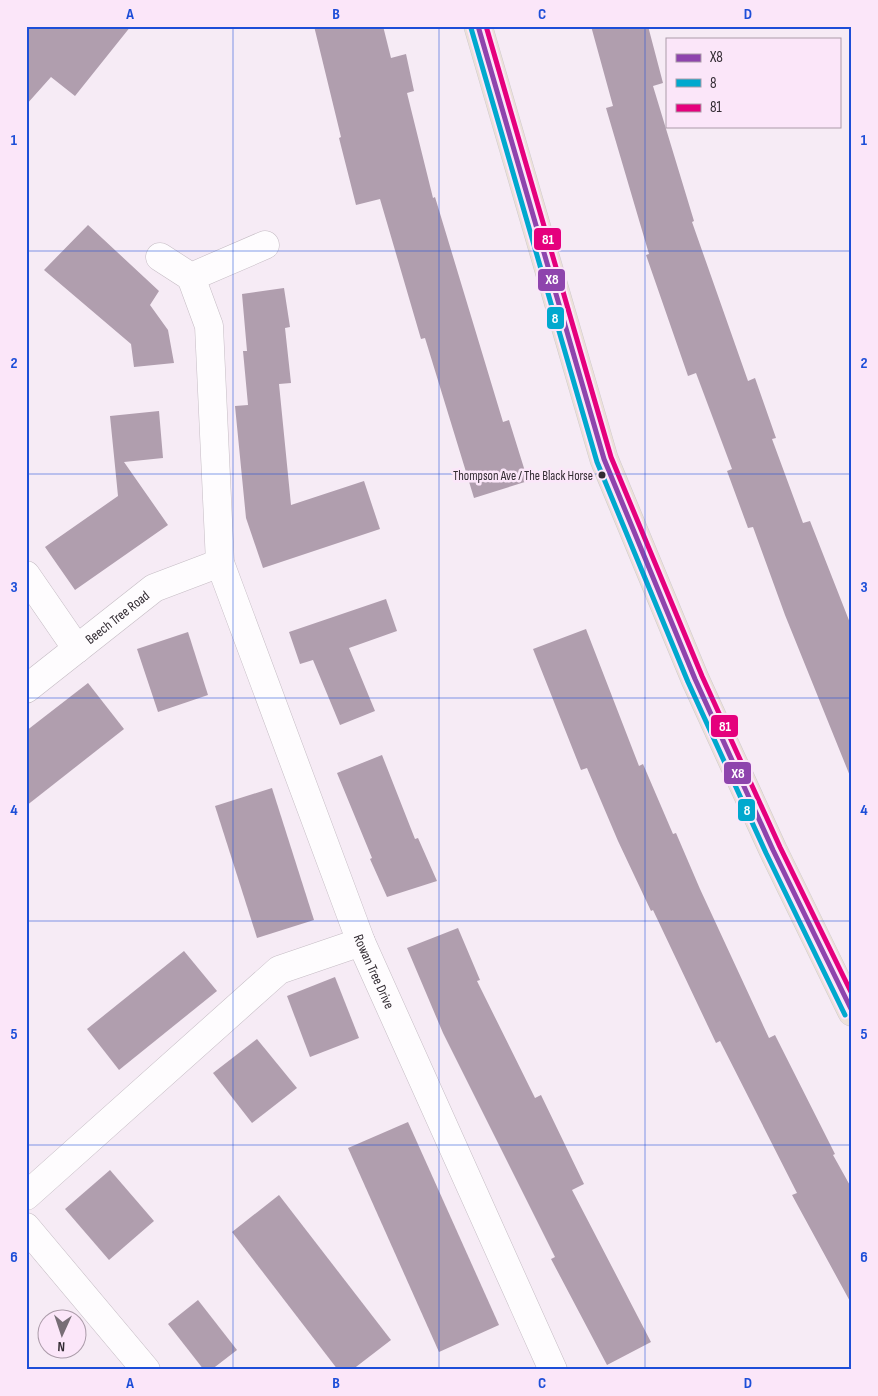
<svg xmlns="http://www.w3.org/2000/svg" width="878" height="1396" font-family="'Sofia Sans Condensed',sans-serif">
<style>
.building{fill:#b09eae}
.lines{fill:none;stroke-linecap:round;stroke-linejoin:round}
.minor-casing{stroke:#c5bcc4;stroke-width:29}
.highway-casing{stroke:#cfc9ce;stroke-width:29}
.minor{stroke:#fefcfe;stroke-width:28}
.highway{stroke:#ece1d9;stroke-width:28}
.bus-1-casing{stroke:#fbe6f9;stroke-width:9}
.bus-2-casing{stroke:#fbe6f9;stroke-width:9}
.bus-3-casing{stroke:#fbe6f9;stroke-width:9}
.bus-1{stroke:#8e44ad;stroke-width:5}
.bus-2{stroke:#00a9ce;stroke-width:5}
.bus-3{stroke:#e5007d;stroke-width:5}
.grid{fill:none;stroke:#1d4ed8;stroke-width:1;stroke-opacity:0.55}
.bus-dot{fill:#322b32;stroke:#fbe6f9;stroke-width:2}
.labels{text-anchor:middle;stroke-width:5;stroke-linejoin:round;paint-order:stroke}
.bus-label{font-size:13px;fill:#322b32;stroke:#fbe6f9;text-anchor:end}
.street-label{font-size:14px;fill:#322b32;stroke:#fbe6f9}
.line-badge{stroke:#fbe6f9;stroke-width:2}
.badge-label{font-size:14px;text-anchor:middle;font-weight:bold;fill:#fff}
.neatline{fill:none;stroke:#1d4ed8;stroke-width:2}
.grid-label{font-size:16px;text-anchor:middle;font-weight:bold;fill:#1d4ed8}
</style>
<rect width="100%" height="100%" fill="#f6ebf5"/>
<g class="building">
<path d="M 26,26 L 131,26 L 75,96 L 51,77 L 26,105 Z"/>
<path d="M 314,26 L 383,26 L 391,58 L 406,54 L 414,91 L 407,93 L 433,198 L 435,197 L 503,422 L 509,420 L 528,481 L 474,498 L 425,338 L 421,339 L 380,199 L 356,205 L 339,138 L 341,137 Z"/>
<path d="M 591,26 L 648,26 L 663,83 L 653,86 L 694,221 L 692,222 L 748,381 L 755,378 L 776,438 L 772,439 L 803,523 L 810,521 L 852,628 L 852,775 L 850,776 L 785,615 L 753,527 L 748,528 L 727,471 L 732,469 L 696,373 L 688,376 L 646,255 L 649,254 L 606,108 L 613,106 Z"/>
<path d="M 88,225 L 159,291 L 150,305 L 168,330 L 174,363 L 134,367 L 131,344 L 44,270 Z"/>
<path d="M 284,288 L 290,327 L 285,328 L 291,383 L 279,384 L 291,505 L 364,481 L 380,529 L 263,568 L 246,518 L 235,406 L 248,405 L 243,351 L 247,351 L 242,294 Z"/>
<path d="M 159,411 L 163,458 L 124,462 L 168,525 L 75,590 L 45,547 L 118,496 L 110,416 Z"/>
<path d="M 386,599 L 397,631 L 349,648 L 375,711 L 340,725 L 313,660 L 300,664 L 289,632 Z"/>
<path d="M 586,629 L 639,766 L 643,764 L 673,834 L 676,833 L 700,889 L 769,1038 L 775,1035 L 835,1154 L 833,1155 L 852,1189 L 852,1305 L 792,1195 L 797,1193 L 720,1041 L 716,1043 L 653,910 L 651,911 L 618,841 L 587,768 L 581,770 L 533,649 Z"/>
<path d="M 188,632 L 208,695 L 158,712 L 137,649 Z"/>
<path d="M 88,683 L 124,729 L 26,806 L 26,731 Z"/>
<path d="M 382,755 L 415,839 L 418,838 L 437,881 L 387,897 L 370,859 L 372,858 L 337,773 Z"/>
<path d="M 272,788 L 314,920 L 257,938 L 215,806 Z"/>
<path d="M 458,928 L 480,980 L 477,981 L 535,1098 L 541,1095 L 584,1184 L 572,1190 L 651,1342 L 607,1365 L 551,1259 L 555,1257 L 443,1033 L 407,948 Z"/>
<path d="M 184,951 L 217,991 L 119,1070 L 87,1029 Z"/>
<path d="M 335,977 L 359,1038 L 310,1057 L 287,996 Z"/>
<path d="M 257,1039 L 297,1088 L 252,1123 L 213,1073 Z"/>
<path d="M 408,1122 L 499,1325 L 439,1352 L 348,1148 Z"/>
<path d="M 110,1170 L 154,1221 L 109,1260 L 65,1209 Z"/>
<path d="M 279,1195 L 391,1340 L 352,1370 L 338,1370 L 232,1232 Z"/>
<path d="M 198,1300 L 237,1350 L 211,1370 L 204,1370 L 168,1324 Z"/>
</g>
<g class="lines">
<g class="minor-casing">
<g id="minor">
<path d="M 160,257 L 191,277 L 265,245"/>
<path id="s1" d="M 191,277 L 209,326 L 220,563 L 361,942 L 553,1370"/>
<path d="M 26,575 L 77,649"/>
<path id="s2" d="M 26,689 L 154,588 L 220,563"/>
<path d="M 26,1196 L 279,970 L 361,942"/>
<path d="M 26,1227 L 146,1370"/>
</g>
</g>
<g class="highway-casing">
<path id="highway" d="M 478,26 L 604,459 L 695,679 L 773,850 L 852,1012"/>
</g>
<use href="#minor" class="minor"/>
<use href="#highway" class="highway"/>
<g class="bus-1-casing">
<path id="bus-1" d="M 478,26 L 604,459 L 695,679 L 773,850 L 852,1011"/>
</g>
<g class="bus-2-casing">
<path id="bus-2" d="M 471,28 L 597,462 L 688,682 L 766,853 L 845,1015"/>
</g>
<g class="bus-3-casing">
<path id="bus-3" d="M 486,26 L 611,457 L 702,676 L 780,847 L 852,994"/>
</g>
<use href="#bus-1" class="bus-1"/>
<use href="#bus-2" class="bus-2"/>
<use href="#bus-3" class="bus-3"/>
</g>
<path class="grid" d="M 233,26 L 233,1370M 439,26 L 439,1370M 645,26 L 645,1370M 26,251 L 852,251M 26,474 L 852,474M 26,698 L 852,698M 26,921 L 852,921M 26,1145 L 852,1145"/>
<circle class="bus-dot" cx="602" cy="475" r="4.5"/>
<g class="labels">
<g class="bus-label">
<text x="593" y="480">Thompson Ave / The Black Horse</text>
</g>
<g class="street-label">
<text dy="5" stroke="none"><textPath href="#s2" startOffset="116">Beech Tree Road</textPath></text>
<text dy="5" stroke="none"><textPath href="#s1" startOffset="726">Rowan Tree Drive</textPath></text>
</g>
</g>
<g class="line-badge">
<rect x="533" y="227" width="29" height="24" rx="5" fill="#e5007d"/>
<rect x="537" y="268" width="29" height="24" rx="5" fill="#8e44ad"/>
<rect x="546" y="306" width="19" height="24" rx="5" fill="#00a9ce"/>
<rect x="710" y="714" width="29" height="24" rx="5" fill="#e5007d"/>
<rect x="723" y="761" width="29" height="24" rx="5" fill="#8e44ad"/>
<rect x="737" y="798" width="19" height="24" rx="5" fill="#00a9ce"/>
</g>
<g class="badge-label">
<text x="548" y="244">81</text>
<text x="552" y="284">X8</text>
<text x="555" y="323">8</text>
<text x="725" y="731">81</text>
<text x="738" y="778">X8</text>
<text x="747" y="815">8</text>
</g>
<rect width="878" height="1396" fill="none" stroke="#fbe6f9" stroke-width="55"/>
<rect x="666" y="38" width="175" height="90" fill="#fbe6f9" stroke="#ab9ba9"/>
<rect x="676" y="54" width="25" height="8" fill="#8e44ad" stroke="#ab9ba9"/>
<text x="710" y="62" font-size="15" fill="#322b32">X8</text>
<rect x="676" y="79" width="25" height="8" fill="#00a9ce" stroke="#ab9ba9"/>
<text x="710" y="88" font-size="15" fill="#322b32">8</text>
<rect x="676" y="104" width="25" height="8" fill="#e5007d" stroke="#ab9ba9"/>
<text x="710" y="112" font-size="15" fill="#322b32">81</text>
<g transform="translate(62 1334) rotate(183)"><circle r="24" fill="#fbe6f9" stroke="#ab9ba9"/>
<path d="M0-4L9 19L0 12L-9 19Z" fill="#776e76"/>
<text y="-8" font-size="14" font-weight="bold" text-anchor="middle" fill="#322b32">N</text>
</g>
<rect x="28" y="28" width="822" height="1340" class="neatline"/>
<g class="grid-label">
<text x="130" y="19">A</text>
<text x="336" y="19">B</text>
<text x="542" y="19">C</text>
<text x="748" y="19">D</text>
<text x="14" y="145">1</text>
<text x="864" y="145">1</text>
<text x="14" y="368">2</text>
<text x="864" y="368">2</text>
<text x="14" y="592">3</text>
<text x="864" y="592">3</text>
<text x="14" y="815">4</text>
<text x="864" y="815">4</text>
<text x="14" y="1039">5</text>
<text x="864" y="1039">5</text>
<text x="14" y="1262">6</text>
<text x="864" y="1262">6</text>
<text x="130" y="1388">A</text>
<text x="336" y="1388">B</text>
<text x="542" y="1388">C</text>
<text x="748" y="1388">D</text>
</g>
</svg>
